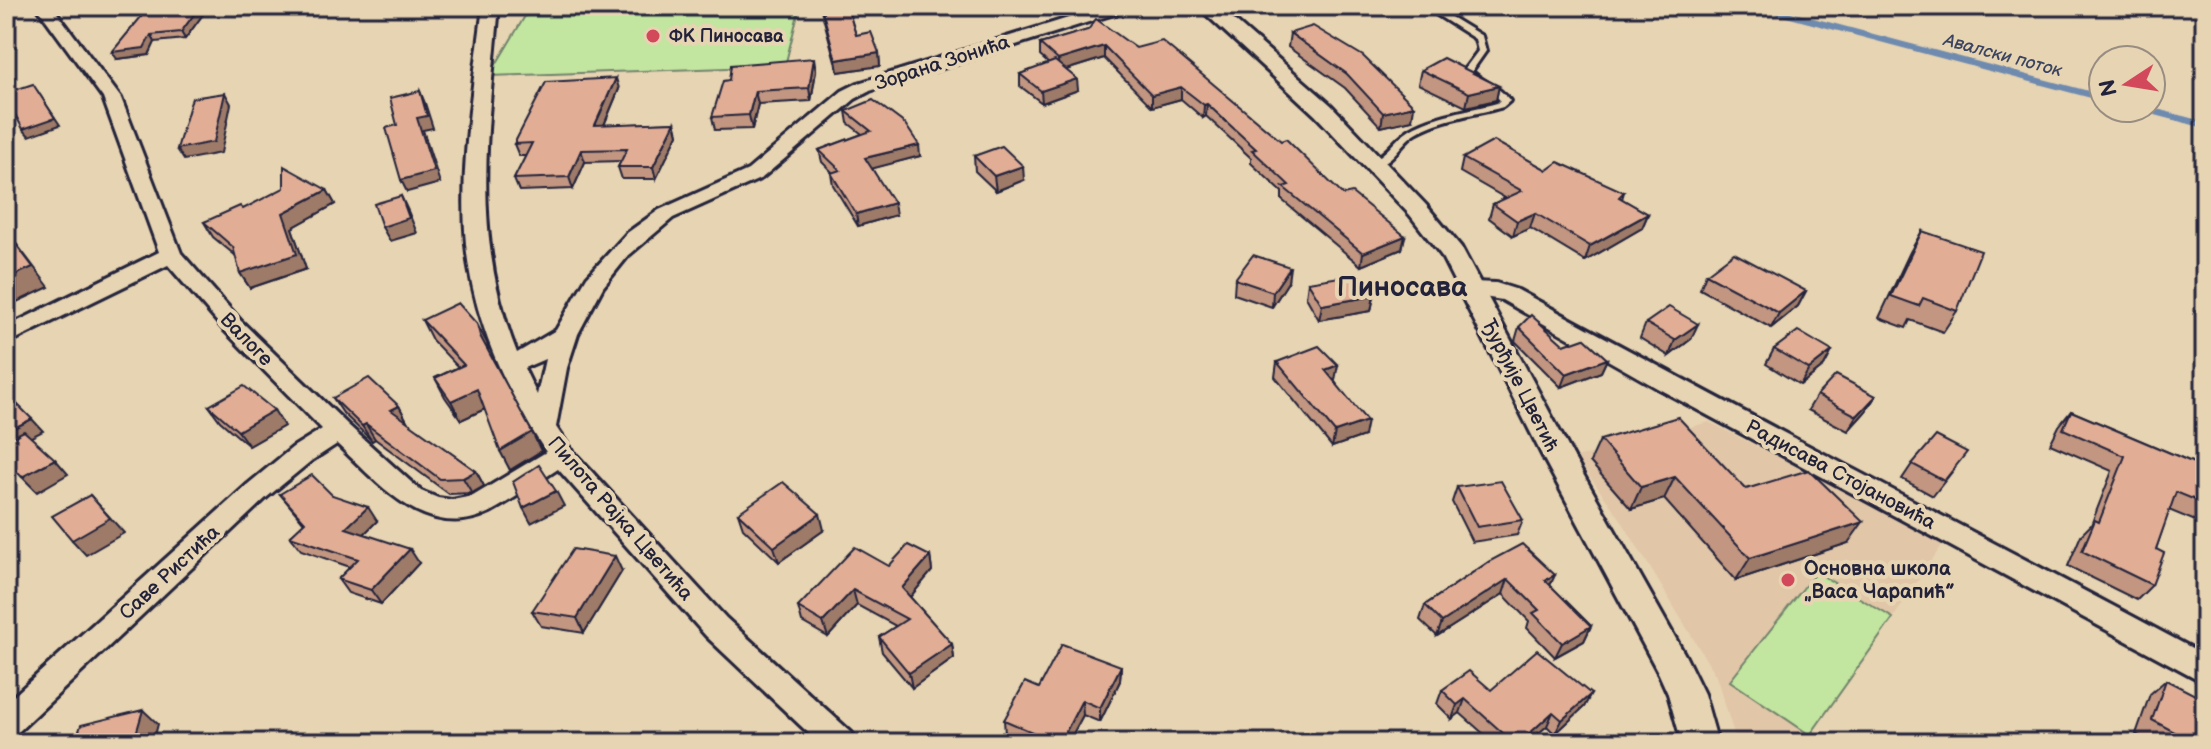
<svg xmlns="http://www.w3.org/2000/svg" width="2211" height="749" font-family="'Balsamiq Sans',sans-serif">
<style>
.built{fill:#e1c6a7}
.green{fill:#c2e59f;stroke:#72846d;stroke-width:2}
.lines{fill:none;stroke-linecap:round;stroke-linejoin:round}
.stream{stroke:#6e8aaf;stroke-width:6}
.service-casing{stroke:#22223b;stroke-width:6}
.minor-casing{stroke:#22223b;stroke-width:6}
.tertiary-casing{stroke:#22223b;stroke-width:6}
.service{fill:#e7d4b2;fill-rule:evenodd}
.minor{fill:#e7d4b2;fill-rule:evenodd}
.tertiary{fill:#e7d4b2;fill-rule:evenodd}
.wall{fill:#c29680;stroke:#22223b;stroke-width:2}
.shaded-wall{fill:#9e7a68;stroke:#22223b;stroke-width:2}
.building{fill:#e1ae95;stroke:#22223b;stroke-width:2}
.poi-dot{fill:#d1495b;stroke:#e7d4b2;stroke-width:3}
.labels{text-anchor:middle;stroke-width:8;stroke-linejoin:round;paint-order:stroke}
.far-poi-label{font-size:18px;font-weight:bold;fill:#22223b;stroke:#e7d4b2;text-anchor:start}
.far-water-label{font-size:18px;font-style:italic;fill:#3b4562;stroke:#e7d4b2}
.street-label{font-size:20px;fill:#22223b;stroke:#e7d4b2}
.poi-label{font-size:20px;font-weight:bold;fill:#22223b;stroke:#e7d4b2;text-anchor:start}
.district-label{font-size:28px;font-weight:bold;fill:#22223b;stroke:#e7d4b2}
</style>
<rect width="100%" height="100%" fill="#e7d4b2"/>
<filter id="ink" filterUnits="userSpaceOnUse"><feTurbulence type="fractalNoise" baseFrequency=".0125" numOctaves="2"/><feDisplacementMap in="SourceGraphic" scale="16" xChannelSelector="R" yChannelSelector="G"/><feConvolveMatrix kernelMatrix="1 2 1 2 8 2 1 2 1" color-interpolation-filters="sRGB"/></filter>
<g filter="url(#ink)">
<path class="built" d="M 1709,422 L 1944,542 L 1893,618 L 1802,743 L 1737,743 L 1716,676 L 1620,518 L 1576,458 Z"/>
<g class="green">
<path d="M 531,6 L 800,6 L 785,66 L 489,76 Z"/>
<path d="M 1816,572 L 1893,618 L 1810,735 L 1730,681 Z"/>
</g>
<g class="lines">
<g class="stream">
<path d="M 1756,6 L 2103,98"/>
<path d="M 2141,108 L 2205,125"/>
</g>
<g class="service-casing">
<path id="service" d="M 1423,6 L 1433,6 L 1482,36 L 1486,51 L 1472,71 C 1484,83 1500,86 1510,101 L 1503,107 C 1475,115 1442,118 1416,133 C 1399,143 1393,166 1371,165 L 1371,161 C 1388,154 1395,138 1410,129 C 1436,114 1468,111 1497,103 L 1500,100 C 1489,88 1473,84 1463,71 L 1478,51 L 1475,39 Z"/>
</g>
<g class="minor-casing">
<g id="minor">
<path d="M 36,6 L 52,6 L 121,98 L 181,253 L 241,321 L 348,425 L 421,491 L 438,498 L 452,500 L 473,496 L 546,452 C 505,389 473,320 466,244 C 459,166 474,83 483,6 L 499,6 C 488,129 470,235 517,353 L 556,330 L 587,277 L 627,233 L 659,210 L 748,170 L 842,91 L 858,83 L 1107,6 L 1132,6 L 1130,9 L 870,91 L 855,99 L 762,178 L 673,218 L 628,256 L 603,287 L 578,334 L 567,368 L 556,427 L 570,448 L 726,618 L 852,733 L 857,743 L 819,743 L 706,636 L 558,469 C 536,483 513,500 490,512 C 426,543 379,483 337,444 L 311,461 L 266,498 L 17,733 L 6,737 L 6,703 L 248,484 L 293,447 L 322,429 L 225,331 L 168,265 L 6,344 L 6,327 L 159,252 L 103,98 ZM 545,359 L 537,395 L 524,368 Z"/>
<path d="M 1473,282 L 1496,283 L 1518,290 C 1745,415 1976,532 2205,655 L 2205,683 L 1657,388 L 1502,300 L 1465,294 L 1462,289 L 1465,284 Z"/>
</g>
</g>
<g class="tertiary-casing">
<path id="tertiary" d="M 1197,6 L 1218,6 L 1331,105 L 1426,205 L 1461,247 L 1574,458 L 1685,655 L 1704,694 L 1718,743 L 1682,743 L 1668,694 L 1659,674 L 1545,461 L 1441,255 L 1410,215 L 1315,115 Z"/>
</g>
<use href="#service" class="service"/>
<use href="#minor" class="minor"/>
<use href="#tertiary" class="tertiary"/>
</g>
<g class="wall">
<path d="M 150,6 L 209,6 L 185,39 L 155,42 L 149,55 L 117,59 Z"/>
<path d="M 820,6 L 847,6 L 856,35 L 879,53 L 880,66 L 838,72 Z"/>
<path d="M 1088,30 L 1136,48 L 1343,195 L 1405,236 L 1402,249 L 1361,266 L 1282,200 L 1282,192 L 1251,163 L 1251,158 L 1206,116 L 1203,118 L 1181,99 L 1152,107 L 1104,58 L 1066,70 L 1078,90 L 1042,103 L 1020,86 L 1020,74 L 1049,64 L 1040,56 L 1040,44 Z"/>
<path d="M 1290,33 L 1412,120 L 1381,127 L 1345,88 L 1288,47 Z"/>
<path d="M 1421,70 L 1499,86 L 1496,100 L 1466,107 L 1418,84 Z"/>
<path d="M 816,71 L 811,101 L 758,104 L 752,129 L 715,130 L 712,117 L 729,80 Z"/>
<path d="M 619,89 L 604,125 L 675,122 L 678,134 L 656,179 L 622,179 L 618,167 L 621,161 L 585,162 L 573,189 L 519,191 L 514,179 L 526,156 L 519,156 L 514,144 Z"/>
<path d="M 846,111 L 920,156 L 872,168 L 896,215 L 858,226 L 833,185 L 831,173 L 833,173 L 822,162 L 819,150 L 862,134 L 848,123 Z"/>
<path d="M 974,156 L 1024,180 L 996,191 L 975,171 Z"/>
<path d="M 1463,158 L 1547,170 L 1624,192 L 1622,199 L 1648,214 L 1642,228 L 1585,261 L 1530,228 L 1513,236 L 1489,218 L 1493,204 L 1505,198 L 1460,172 Z"/>
<path d="M 327,190 L 335,204 L 292,228 L 306,269 L 250,288 L 240,273 L 236,256 L 213,237 L 204,222 L 243,209 Z"/>
<path d="M 1922,231 L 1957,311 L 1943,332 L 1910,320 L 1906,328 L 1879,318 L 1910,252 Z"/>
<path d="M 1706,274 L 1806,291 L 1798,306 L 1771,328 L 1700,289 Z"/>
<path d="M 1235,279 L 1288,282 L 1272,307 L 1234,294 Z"/>
<path d="M 1308,282 L 1374,296 L 1371,311 L 1319,320 L 1306,297 Z"/>
<path d="M 422,320 L 487,343 L 488,352 L 541,451 L 510,470 L 485,409 L 461,420 L 445,397 L 435,378 L 458,367 L 432,340 Z"/>
<path d="M 1646,323 L 1691,339 L 1669,356 L 1640,338 Z"/>
<path d="M 1519,327 L 1564,345 L 1607,359 L 1601,372 L 1561,387 L 1515,341 Z"/>
<path d="M 1774,349 L 1832,351 L 1824,366 L 1800,385 L 1766,364 Z"/>
<path d="M 1277,362 L 1335,380 L 1334,380 L 1364,436 L 1332,447 L 1275,377 Z"/>
<path d="M 1817,395 L 1866,411 L 1848,431 L 1808,410 Z"/>
<path d="M 333,398 L 399,406 L 407,421 L 406,422 L 476,471 L 484,486 L 472,493 L 449,494 L 375,439 L 372,441 L 343,413 Z"/>
<path d="M 209,406 L 284,426 L 249,446 L 220,421 Z"/>
<path d="M 2071,411 L 2194,463 L 2196,460 L 2205,464 L 2205,525 L 2169,510 L 2156,549 L 2152,585 L 2137,600 L 2068,566 L 2081,535 L 2091,525 L 2112,471 L 2050,444 L 2059,426 Z"/>
<path d="M 1600,440 L 1746,489 L 1848,543 L 1736,580 L 1664,499 L 1631,509 L 1590,462 Z"/>
<path d="M 1912,464 L 1955,468 L 1933,496 L 1902,479 Z"/>
<path d="M 1457,487 L 1523,520 L 1517,535 L 1472,542 L 1452,502 Z"/>
<path d="M 280,494 L 332,495 L 377,521 L 364,534 L 419,563 L 381,604 L 348,593 L 338,579 L 350,567 L 301,550 L 290,536 L 304,523 Z"/>
<path d="M 738,513 L 824,530 L 779,562 L 743,528 Z"/>
<path d="M 930,556 L 932,571 L 910,597 L 952,644 L 954,658 L 912,688 L 882,652 L 879,637 L 896,626 L 857,605 L 828,637 L 802,622 L 798,607 L 889,566 Z"/>
<path d="M 1490,561 L 1550,585 L 1591,626 L 1584,641 L 1555,657 L 1527,628 L 1529,621 L 1503,594 L 1437,636 L 1420,620 L 1425,605 Z"/>
<path d="M 622,571 L 584,633 L 541,626 L 532,611 Z"/>
<path d="M 1121,666 L 1120,681 L 1100,722 L 1083,715 L 1068,743 L 1026,743 L 1005,734 L 1004,720 L 1039,688 Z"/>
<path d="M 2166,680 L 2205,743 L 2152,743 L 2136,734 L 2150,694 Z"/>
<path d="M 1442,690 L 1491,690 L 1591,694 L 1584,707 L 1555,734 L 1547,726 L 1527,743 L 1494,743 L 1460,713 L 1452,719 L 1437,704 Z"/>
</g>
<g class="shaded-wall">
<path d="M 200,6 L 209,6 L 185,39 L 181,32 Z"/>
<path d="M 151,35 L 155,42 L 149,55 L 117,59 L 112,52 Z"/>
<path d="M 1104,46 L 1104,58 L 1059,72 L 1058,60 Z"/>
<path d="M 879,53 L 880,66 L 838,72 L 836,60 Z"/>
<path d="M 814,58 L 816,71 L 811,101 L 809,88 Z"/>
<path d="M 616,78 L 619,89 L 599,137 L 595,125 Z"/>
<path d="M 1077,79 L 1078,90 L 1042,103 L 1041,91 Z"/>
<path d="M 1499,86 L 1496,100 L 1466,107 L 1469,93 Z"/>
<path d="M 1181,87 L 1181,99 L 1152,107 L 1152,95 Z"/>
<path d="M 420,91 L 425,103 L 433,128 L 423,130 L 440,183 L 407,192 L 401,180 L 417,118 Z"/>
<path d="M 755,91 L 758,104 L 752,129 L 749,115 Z"/>
<path d="M 38,92 L 60,125 L 29,136 L 23,129 Z"/>
<path d="M 225,93 L 231,104 L 221,153 L 184,160 L 177,149 Z"/>
<path d="M 1207,104 L 1206,116 L 1203,118 L 1204,105 Z"/>
<path d="M 1414,106 L 1412,120 L 1381,127 L 1383,113 Z"/>
<path d="M 675,122 L 678,134 L 656,179 L 653,167 Z"/>
<path d="M 919,145 L 920,156 L 867,170 L 865,158 Z"/>
<path d="M 581,150 L 585,162 L 573,189 L 569,177 Z"/>
<path d="M 1023,166 L 1024,180 L 996,191 L 994,176 Z"/>
<path d="M 327,190 L 335,204 L 292,228 L 306,269 L 250,288 L 240,273 L 283,213 Z"/>
<path d="M 401,196 L 408,211 L 417,233 L 390,241 L 382,227 Z"/>
<path d="M 894,203 L 896,215 L 858,226 L 856,214 Z"/>
<path d="M 1535,213 L 1530,228 L 1513,236 L 1517,221 Z"/>
<path d="M 1648,214 L 1642,228 L 1585,261 L 1590,246 Z"/>
<path d="M 6,230 L 49,287 L 6,307 Z"/>
<path d="M 1405,236 L 1402,249 L 1361,266 L 1363,253 Z"/>
<path d="M 1290,267 L 1288,282 L 1272,307 L 1273,292 Z"/>
<path d="M 1806,291 L 1798,306 L 1771,328 L 1779,313 Z"/>
<path d="M 1374,296 L 1371,311 L 1319,320 L 1322,305 Z"/>
<path d="M 477,324 L 487,343 L 489,355 L 480,336 Z"/>
<path d="M 1698,324 L 1691,339 L 1669,356 L 1675,340 Z"/>
<path d="M 1832,351 L 1824,366 L 1800,385 L 1809,369 Z"/>
<path d="M 1607,359 L 1601,372 L 1561,387 L 1566,374 Z"/>
<path d="M 1338,365 L 1335,380 L 1322,385 L 1325,370 Z"/>
<path d="M 477,389 L 487,408 L 461,420 L 451,401 Z"/>
<path d="M 1876,396 L 1866,411 L 1848,431 L 1857,416 Z"/>
<path d="M 399,406 L 407,421 L 400,426 L 391,410 Z"/>
<path d="M 274,410 L 284,426 L 249,446 L 238,431 Z"/>
<path d="M 32,419 L 43,431 L 14,446 L 6,437 L 6,432 Z"/>
<path d="M 1367,421 L 1364,436 L 1332,447 L 1335,432 Z"/>
<path d="M 366,424 L 375,439 L 372,441 L 362,426 Z"/>
<path d="M 532,432 L 541,451 L 510,470 L 500,451 Z"/>
<path d="M 55,459 L 68,474 L 37,492 L 22,477 Z"/>
<path d="M 476,471 L 484,486 L 472,493 L 463,478 Z"/>
<path d="M 1675,477 L 1664,499 L 1631,509 L 1641,487 Z"/>
<path d="M 556,491 L 564,506 L 531,523 L 523,508 Z"/>
<path d="M 90,495 L 124,533 L 86,555 L 72,540 Z"/>
<path d="M 368,507 L 377,521 L 356,542 L 346,528 Z"/>
<path d="M 820,514 L 824,530 L 779,562 L 774,547 Z"/>
<path d="M 1863,522 L 1848,543 L 1736,580 L 1750,558 Z"/>
<path d="M 410,549 L 419,563 L 381,604 L 371,590 Z"/>
<path d="M 615,556 L 622,571 L 584,633 L 577,618 Z"/>
<path d="M 930,556 L 932,571 L 905,603 L 902,588 Z"/>
<path d="M 1555,575 L 1548,590 L 1545,580 Z"/>
<path d="M 1508,579 L 1503,594 L 1437,636 L 1442,622 Z"/>
<path d="M 853,590 L 857,605 L 828,637 L 823,622 Z"/>
<path d="M 1591,626 L 1584,641 L 1555,657 L 1562,643 Z"/>
<path d="M 952,644 L 954,658 L 912,688 L 909,673 Z"/>
<path d="M 1121,666 L 1120,681 L 1100,722 L 1100,708 Z"/>
<path d="M 1591,694 L 1584,707 L 1555,734 L 1562,720 Z"/>
<path d="M 1465,699 L 1460,713 L 1452,719 L 1457,705 Z"/>
<path d="M 1082,700 L 1083,715 L 1068,743 L 1060,743 Z"/>
<path d="M 143,710 L 158,724 L 153,743 L 100,743 Z"/>
<path d="M 1553,712 L 1547,726 L 1527,743 L 1519,743 Z"/>
</g>
<g class="building">
<path d="M 150,6 L 200,6 L 181,32 L 151,35 L 144,48 L 112,52 Z"/>
<path d="M 821,6 L 847,6 L 856,35 L 871,32 L 879,53 L 836,60 Z"/>
<path d="M 1096,19 L 1136,48 L 1162,41 L 1281,141 L 1286,139 L 1343,195 L 1352,193 L 1405,236 L 1363,253 L 1283,187 L 1289,185 L 1252,150 L 1256,149 L 1207,104 L 1204,105 L 1181,87 L 1152,95 L 1104,46 L 1058,60 L 1040,44 L 1088,30 Z"/>
<path d="M 1313,26 L 1363,56 L 1414,106 L 1383,113 L 1347,74 L 1290,33 Z"/>
<path d="M 814,58 L 809,88 L 755,91 L 749,115 L 712,117 L 723,81 L 729,80 L 731,65 Z"/>
<path d="M 1443,58 L 1499,86 L 1469,93 L 1421,70 Z"/>
<path d="M 1055,61 L 1077,79 L 1041,91 L 1020,74 Z"/>
<path d="M 616,78 L 595,125 L 675,122 L 653,167 L 618,167 L 627,149 L 581,150 L 569,177 L 514,179 L 532,143 L 514,144 L 546,82 Z"/>
<path d="M 33,84 L 55,118 L 23,129 L 6,98 L 6,93 Z"/>
<path d="M 420,91 L 427,116 L 417,118 L 434,171 L 401,180 L 386,128 L 397,125 L 390,98 Z"/>
<path d="M 225,93 L 214,142 L 177,149 L 192,98 Z"/>
<path d="M 873,100 L 905,124 L 919,145 L 865,158 L 894,203 L 856,214 L 831,173 L 840,170 L 819,150 L 871,131 L 846,111 Z"/>
<path d="M 1494,141 L 1547,170 L 1558,162 L 1624,192 L 1619,197 L 1648,214 L 1590,246 L 1535,213 L 1517,221 L 1493,204 L 1522,191 L 1463,158 Z"/>
<path d="M 1002,146 L 1023,166 L 994,176 L 974,156 Z"/>
<path d="M 284,166 L 327,190 L 283,213 L 297,254 L 240,273 L 233,247 L 204,222 L 240,206 L 243,209 L 284,188 Z"/>
<path d="M 401,196 L 409,218 L 382,227 L 374,204 Z"/>
<path d="M 6,231 L 33,267 L 6,279 Z"/>
<path d="M 1922,231 L 1981,251 L 1957,311 L 1923,298 L 1919,306 L 1891,296 Z"/>
<path d="M 1734,253 L 1806,291 L 1779,313 L 1706,274 Z"/>
<path d="M 1253,255 L 1290,267 L 1273,292 L 1235,279 Z"/>
<path d="M 1359,274 L 1374,296 L 1322,305 L 1308,282 Z"/>
<path d="M 458,303 L 477,324 L 480,336 L 532,432 L 500,451 L 477,389 L 451,401 L 435,378 L 464,365 L 422,320 Z"/>
<path d="M 1669,307 L 1698,324 L 1675,340 L 1646,323 Z"/>
<path d="M 1531,315 L 1564,345 L 1584,338 L 1607,359 L 1566,374 L 1519,327 Z"/>
<path d="M 1798,331 L 1832,351 L 1809,369 L 1774,349 Z"/>
<path d="M 1319,346 L 1338,365 L 1325,370 L 1367,421 L 1335,432 L 1277,362 Z"/>
<path d="M 1836,375 L 1876,396 L 1857,416 L 1817,395 Z"/>
<path d="M 369,378 L 399,406 L 391,410 L 476,471 L 463,478 L 440,479 L 366,424 L 362,426 L 333,398 Z"/>
<path d="M 244,386 L 274,410 L 238,431 L 209,406 Z"/>
<path d="M 14,401 L 32,419 L 6,432 L 6,405 Z"/>
<path d="M 2071,411 L 2196,464 L 2196,460 L 2205,464 L 2205,504 L 2176,492 L 2156,549 L 2164,553 L 2152,585 L 2082,551 L 2095,520 L 2099,522 L 2125,456 L 2063,429 Z"/>
<path d="M 1678,417 L 1746,489 L 1809,470 L 1863,522 L 1750,558 L 1675,477 L 1641,487 L 1600,440 Z"/>
<path d="M 24,431 L 55,459 L 22,477 L 6,461 L 6,440 Z"/>
<path d="M 1936,436 L 1967,452 L 1944,481 L 1912,464 Z"/>
<path d="M 539,465 L 556,491 L 523,508 L 513,482 Z"/>
<path d="M 312,475 L 332,495 L 368,507 L 346,528 L 410,549 L 371,590 L 338,579 L 358,559 L 290,536 L 305,522 L 280,494 Z"/>
<path d="M 1501,481 L 1523,520 L 1477,527 L 1457,487 Z"/>
<path d="M 783,482 L 820,514 L 774,547 L 738,513 Z"/>
<path d="M 90,495 L 110,518 L 72,540 L 52,516 Z"/>
<path d="M 1522,544 L 1555,575 L 1545,580 L 1591,626 L 1562,643 L 1533,613 L 1539,610 L 1508,579 L 1442,622 L 1425,605 L 1490,561 Z"/>
<path d="M 908,545 L 930,556 L 902,588 L 952,644 L 909,673 L 879,637 L 907,619 L 853,590 L 823,622 L 798,607 L 855,547 L 889,566 Z"/>
<path d="M 573,549 L 615,556 L 577,618 L 532,611 Z"/>
<path d="M 1062,644 L 1121,666 L 1100,708 L 1082,700 L 1060,743 L 1058,743 L 1004,720 L 1025,682 L 1039,688 Z"/>
<path d="M 1537,650 L 1591,694 L 1562,720 L 1553,712 L 1519,743 L 1514,743 L 1465,699 L 1457,705 L 1442,690 L 1469,671 L 1491,690 Z"/>
<path d="M 2166,680 L 2205,700 L 2205,743 L 2195,743 L 2152,720 Z"/>
<path d="M 143,710 L 136,734 L 100,743 L 75,743 L 81,725 Z"/>
<path d="M 747,738 L 758,743 L 743,743 Z"/>
</g>
</g>
<g class="poi-dot">
<circle cx="653" cy="36" r="8"/>
<circle cx="1788" cy="580" r="8"/>
</g>
<g class="labels">
<g class="far-poi-label">
<text x="669" y="42">ФК Пиносава</text>
</g>
<g class="far-water-label">
<text transform="translate(2003 55) rotate(15)" y="6">Авалски поток</text>
</g>
<g class="street-label">
<text transform="translate(942 62) rotate(-18)" y="7">Зорана Зонића</text>
<text transform="translate(247 339) rotate(46)" y="7">Валоге</text>
<text transform="translate(1521 385) rotate(63)" y="7">Ђурђије Цветић</text>
<text transform="translate(1841 474) rotate(28)" y="7">Радисава Стојановића</text>
<text transform="translate(621 518) rotate(49)" y="7">Пилота Рајка Цветића</text>
<text transform="translate(169 572) rotate(-43)" y="7">Саве Ристића</text>
</g>
<g class="poi-label">
<text x="1804" y="575">Основна школа<tspan x="1804" dy="23">„Васа Чарапић”</tspan></text>
</g>
<g class="district-label">
<text x="1402" y="296">Пиносава</text>
</g>
</g>
<rect width="2211" height="749" fill="none" stroke="#e7d4b2" stroke-width="32"/>
<rect x="16" y="16" width="2179" height="717" fill="none" stroke="#22223b" stroke-width="3" filter="url(#ink)"/>
<g transform="translate(2127 84) rotate(258)"><circle r="38" fill="#e7d4b2" stroke="#988d82" stroke-width="2"/>
<path d="M0-6L14 30L0 20L-14 30Z" fill="#d1495b"/>
<text y="-12" font-size="22" font-weight="bold" text-anchor="middle" fill="#22223b">N</text>
</g>
</svg>
